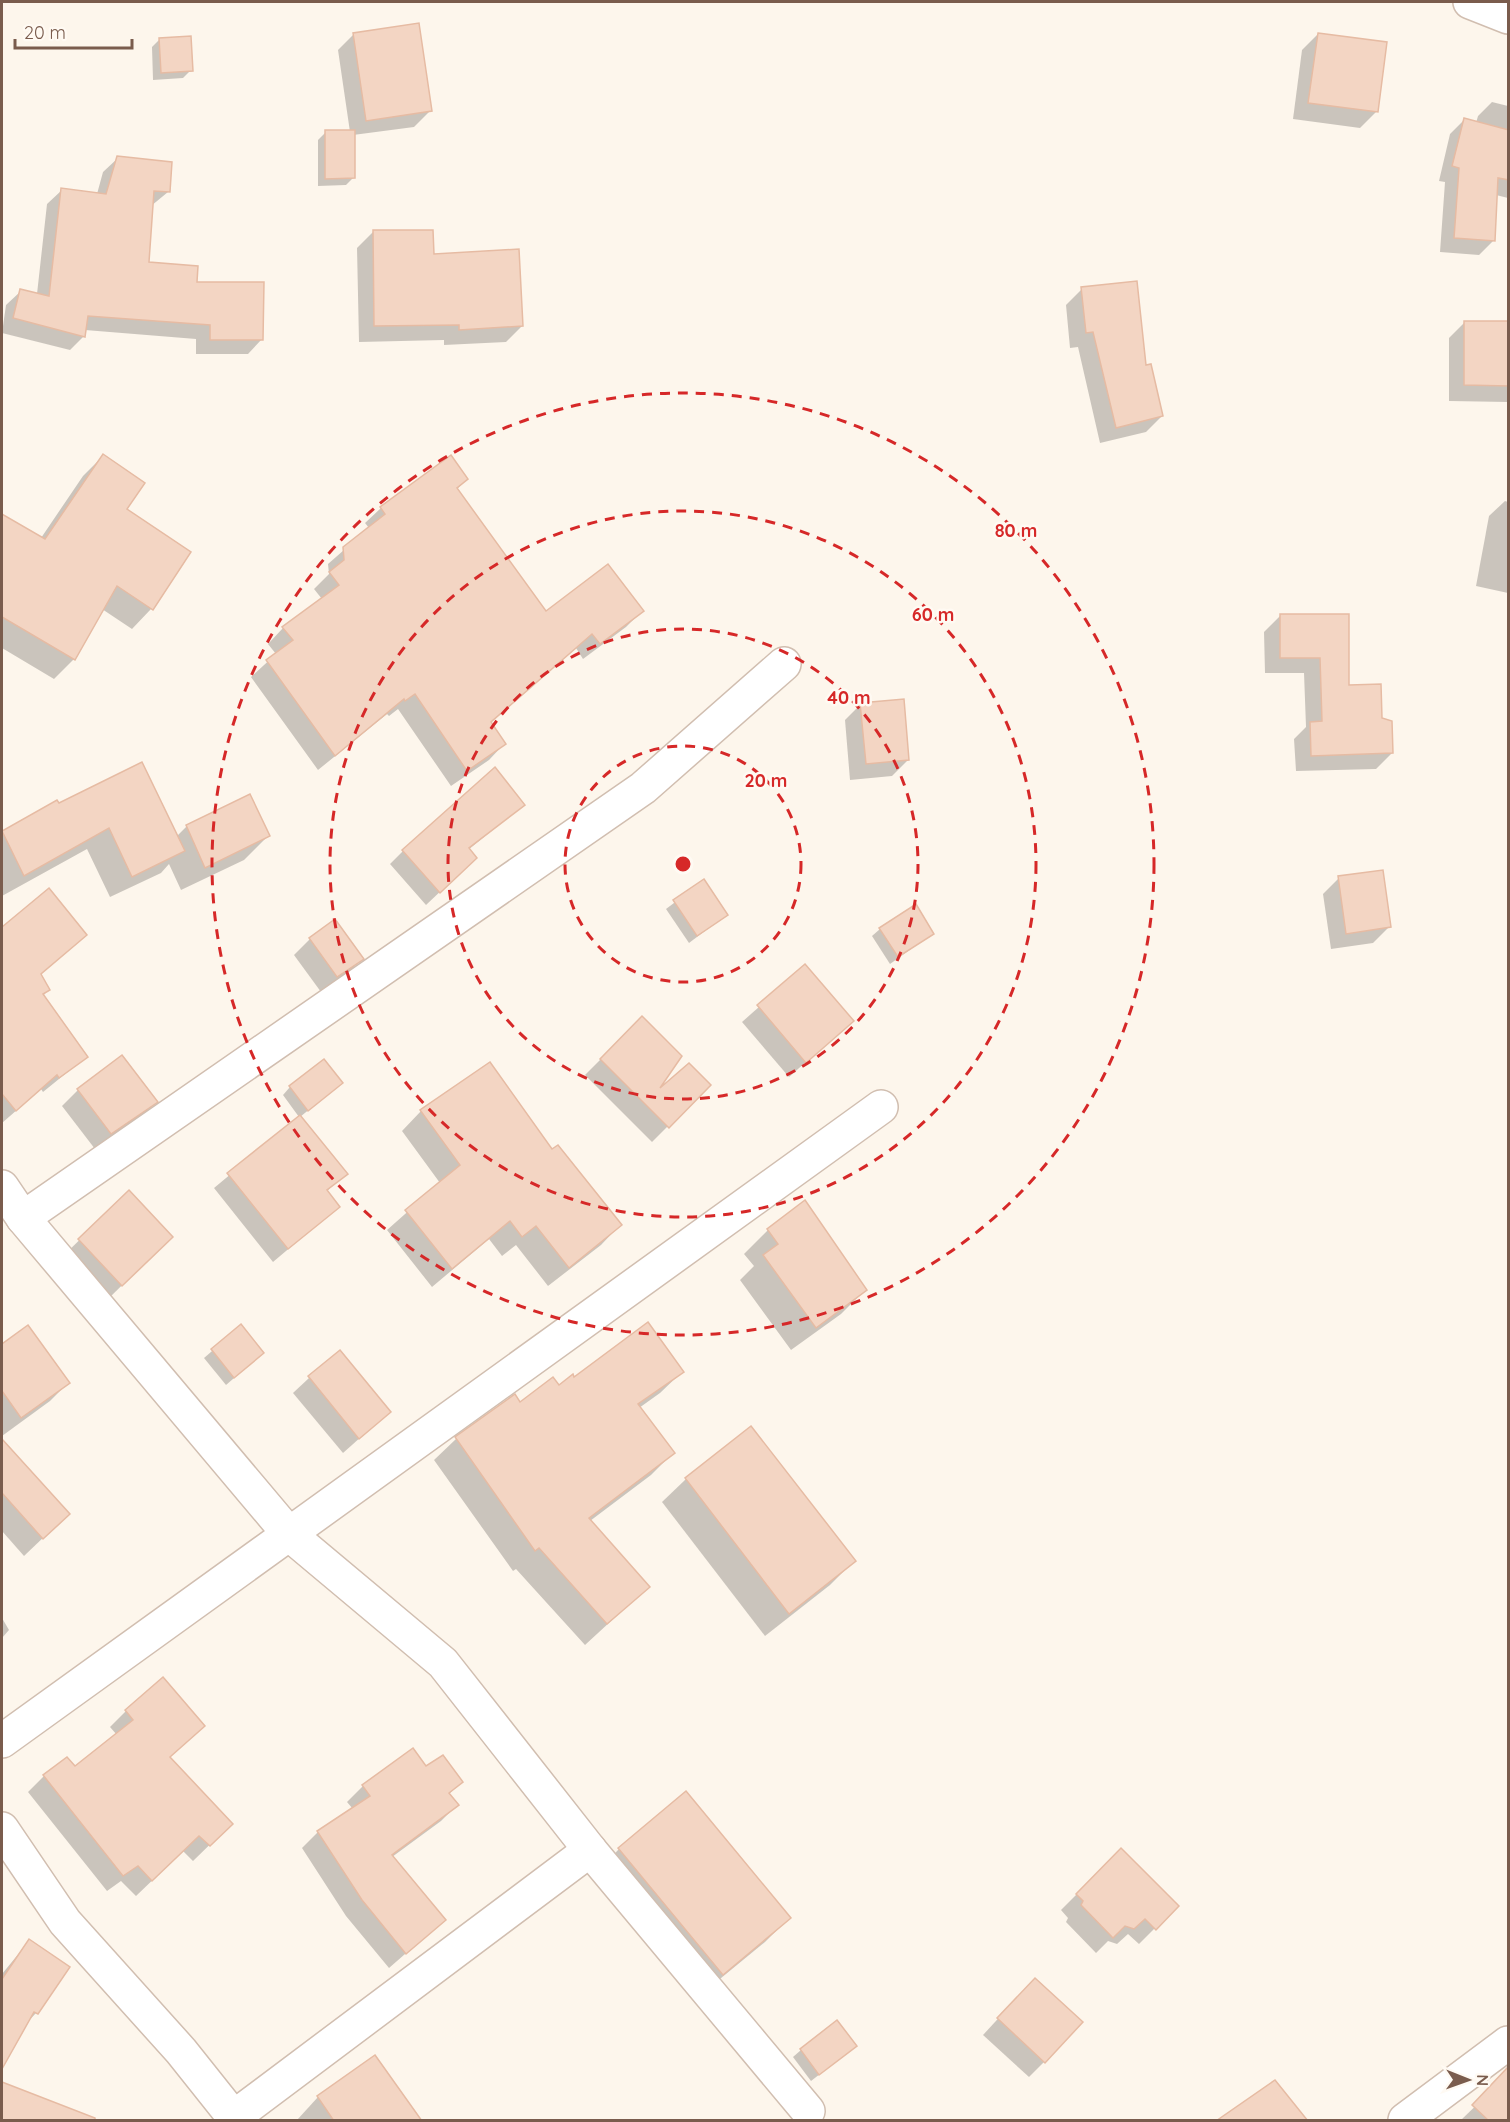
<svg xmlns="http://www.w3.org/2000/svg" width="1510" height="2122" font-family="Quicksand,sans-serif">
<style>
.shadow{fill:#0003}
.building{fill:#f3d5c3;stroke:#e6bba3;stroke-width:1.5}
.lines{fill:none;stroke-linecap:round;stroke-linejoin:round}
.minor-casing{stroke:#d1beb0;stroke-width:36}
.tertiary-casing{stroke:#d1beb0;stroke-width:36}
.minor{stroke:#fff;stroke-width:33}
.tertiary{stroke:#fff;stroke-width:33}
.ring{fill:none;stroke:#d62828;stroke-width:3;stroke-dasharray:10 8}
.centre{fill:#d62828;stroke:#fffaf3;stroke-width:3}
.ring-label{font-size:18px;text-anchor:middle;font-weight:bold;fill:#d62828;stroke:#fffaf3;stroke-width:5;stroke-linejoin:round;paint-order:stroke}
</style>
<rect width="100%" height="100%" fill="#fdf6ec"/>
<g class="shadow">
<path d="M 354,34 L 430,111 L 414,127 L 353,135 L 354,177 L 346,185 L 318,186 L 318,140 L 326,132 L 350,132 L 338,50 Z"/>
<path d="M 1318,34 L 1376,112 L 1360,128 L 1293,119 L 1302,50 Z"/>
<path d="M 159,40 L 191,70 L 183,78 L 153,80 L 152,47 Z"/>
<path d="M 1492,102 L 1508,106 L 1508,198 L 1496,195 L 1494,240 L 1479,255 L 1440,252 L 1445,182 L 1439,181 L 1450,134 L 1464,120 L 1476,123 L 1478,116 Z"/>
<path d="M 118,158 L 168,192 L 151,206 L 147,263 L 195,284 L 262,339 L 248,354 L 196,354 L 196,339 L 85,330 L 84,336 L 70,350 L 2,333 L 6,305 L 21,291 L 37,294 L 47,204 L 62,190 L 97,194 L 103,172 Z"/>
<path d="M 373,232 L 432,256 L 522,326 L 506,342 L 444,345 L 444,340 L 359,342 L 357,248 Z"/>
<path d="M 1082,289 L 1145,367 L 1162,416 L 1146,432 L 1100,443 L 1078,347 L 1070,348 L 1066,305 Z"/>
<path d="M 1465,322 L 1508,323 L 1508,402 L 1449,401 L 1449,338 Z"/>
<path d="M 103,456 L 125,509 L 189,553 L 151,609 L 132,629 L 102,609 L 74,659 L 54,679 L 2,648 L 2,516 L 41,538 L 83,476 Z"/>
<path d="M 467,479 L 456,490 L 546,613 L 642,611 L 626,627 L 583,659 L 576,648 L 490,723 L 504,744 L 489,760 L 451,786 L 398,709 L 389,716 L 387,714 L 318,770 L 251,677 L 276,654 L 268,644 L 283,628 L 322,599 L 314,589 L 329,574 L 328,564 L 369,528 L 365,523 L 381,508 Z"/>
<path d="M 1505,501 L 1508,502 L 1508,593 L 1476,586 L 1489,516 Z"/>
<path d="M 1280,616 L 1348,686 L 1392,753 L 1376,769 L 1296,771 L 1294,739 L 1306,727 L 1304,673 L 1265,673 L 1264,632 Z"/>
<path d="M 861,704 L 908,760 L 892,776 L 850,780 L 845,720 Z"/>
<path d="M 249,796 L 268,836 L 244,860 L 181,890 L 169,864 L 161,873 L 110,897 L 87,849 L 2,896 L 2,833 L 57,802 L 176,837 L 187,826 Z"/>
<path d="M 523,805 L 468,850 L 462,871 L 426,905 L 390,864 L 403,851 Z"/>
<path d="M 1339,878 L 1389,927 L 1373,943 L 1331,949 L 1323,894 Z"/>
<path d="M 703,881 L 726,915 L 689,943 L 666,909 Z"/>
<path d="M 58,901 L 85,935 L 40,975 L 48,990 L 43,996 L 86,1057 L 43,1092 L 41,1089 L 2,1123 L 2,934 Z"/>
<path d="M 880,929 L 932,934 L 890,964 L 872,936 Z"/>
<path d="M 310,939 L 362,959 L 346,975 L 321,992 L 294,955 Z"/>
<path d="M 805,966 L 852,1021 L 789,1077 L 742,1022 Z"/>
<path d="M 642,1018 L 655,1093 L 709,1085 L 652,1142 L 585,1075 Z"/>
<path d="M 290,1087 L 333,1090 L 300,1117 L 346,1173 L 326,1192 L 338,1207 L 273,1262 L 214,1188 L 299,1117 L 283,1095 Z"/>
<path d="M 78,1090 L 156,1102 L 140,1118 L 95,1149 L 62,1106 Z"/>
<path d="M 421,1111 L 552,1151 L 620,1225 L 601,1245 L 548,1286 L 516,1245 L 502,1256 L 489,1239 L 432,1287 L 387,1230 L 440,1183 L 402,1131 Z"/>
<path d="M 129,1192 L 171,1237 L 106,1301 L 63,1256 Z"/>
<path d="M 768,1230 L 865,1290 L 841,1314 L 791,1350 L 740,1280 L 754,1266 L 744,1254 Z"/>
<path d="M 241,1326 L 255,1360 L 226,1385 L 204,1358 Z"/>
<path d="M 28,1327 L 68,1383 L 50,1401 L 2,1436 L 2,1345 Z"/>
<path d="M 682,1372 L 660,1393 L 639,1408 L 673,1453 L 651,1475 L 590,1521 L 648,1587 L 585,1645 L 516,1569 L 513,1571 L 434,1460 L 456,1439 L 514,1396 L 520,1404 L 574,1379 Z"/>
<path d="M 309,1378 L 389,1412 L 343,1453 L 293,1393 Z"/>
<path d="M 2,1441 L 68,1514 L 24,1556 L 2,1531 Z"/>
<path d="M 686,1479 L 854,1561 L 830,1585 L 765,1636 L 662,1502 Z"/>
<path d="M 2,1618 L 9,1630 L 2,1638 Z"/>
<path d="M 126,1711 L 231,1824 L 193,1861 L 183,1851 L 136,1896 L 121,1881 L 107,1891 L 28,1792 L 44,1776 L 75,1769 L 117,1735 L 110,1727 Z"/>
<path d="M 461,1782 L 449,1794 L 457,1805 L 441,1821 L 392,1857 L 444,1920 L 389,1968 L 346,1916 L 302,1848 L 318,1832 L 353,1809 L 347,1802 L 363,1786 Z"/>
<path d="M 619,1849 L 789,1918 L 765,1942 L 698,1997 L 596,1873 Z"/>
<path d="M 1121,1850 L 1177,1906 L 1139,1944 L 1128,1934 L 1117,1944 L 1108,1941 L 1096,1953 L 1066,1922 L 1068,1918 L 1061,1910 Z"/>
<path d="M 29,1941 L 68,1968 L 36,2013 L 24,2026 L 2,2066 L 2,1974 Z"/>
<path d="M 1019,1996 L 1044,2062 L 1029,2077 L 983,2035 Z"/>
<path d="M 801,2050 L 847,2053 L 811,2081 L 793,2057 Z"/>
<path d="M 375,2057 L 420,2120 L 297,2120 L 318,2097 Z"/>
<path d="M 2,2083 L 63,2107 L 65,2120 L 2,2120 Z"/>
<path d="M 1491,2091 L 1508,2120 L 1461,2120 Z"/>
</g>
<g class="building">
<path d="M 419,23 L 432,111 L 366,121 L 353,33 Z"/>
<path d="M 1318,33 L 1387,42 L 1378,112 L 1308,103 Z"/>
<path d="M 191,36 L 193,71 L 161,73 L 159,38 Z"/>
<path d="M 1464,118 L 1509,130 L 1509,180 L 1498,178 L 1495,241 L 1454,238 L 1459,168 L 1452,166 Z"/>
<path d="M 325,130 L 355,130 L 355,178 L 325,179 Z"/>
<path d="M 117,156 L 172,162 L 170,192 L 154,191 L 149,262 L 198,266 L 197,282 L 264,282 L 263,340 L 210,340 L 210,325 L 88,316 L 85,337 L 13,318 L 20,289 L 49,296 L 61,188 L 106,194 Z"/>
<path d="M 373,230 L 433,230 L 434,254 L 519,249 L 523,326 L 459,330 L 459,325 L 374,326 Z"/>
<path d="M 1137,281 L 1146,365 L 1151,364 L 1163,416 L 1116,428 L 1093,332 L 1086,333 L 1081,287 Z"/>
<path d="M 1464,321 L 1509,321 L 1509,386 L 1464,385 Z"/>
<path d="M 103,454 L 145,483 L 127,509 L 191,552 L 153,610 L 117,586 L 75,660 L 2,617 L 2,514 L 45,539 Z"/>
<path d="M 451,455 L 468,479 L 457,488 L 546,611 L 608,564 L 644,611 L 600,644 L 592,634 L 491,722 L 506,744 L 467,771 L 415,694 L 405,701 L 404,699 L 335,756 L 266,660 L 293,640 L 282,627 L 339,585 L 329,572 L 344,560 L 343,547 L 385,514 L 380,507 Z"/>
<path d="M 1280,614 L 1349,614 L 1349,685 L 1381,684 L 1382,718 L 1392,721 L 1393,753 L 1311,756 L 1310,722 L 1322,721 L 1320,658 L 1280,658 Z"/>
<path d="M 904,699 L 909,760 L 866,764 L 860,703 Z"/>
<path d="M 142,762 L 185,851 L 132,877 L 109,828 L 24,876 L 2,831 L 57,800 L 59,803 Z"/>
<path d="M 495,767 L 525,805 L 469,848 L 477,858 L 440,893 L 402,850 Z"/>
<path d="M 250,794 L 270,836 L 205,868 L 186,825 Z"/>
<path d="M 1383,870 L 1391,927 L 1346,934 L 1338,876 Z"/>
<path d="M 704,879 L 728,915 L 697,936 L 673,900 Z"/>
<path d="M 49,888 L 87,935 L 41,974 L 50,990 L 43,994 L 88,1057 L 59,1078 L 57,1075 L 16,1111 L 2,1094 L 2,927 Z"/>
<path d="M 916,904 L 934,934 L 898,957 L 879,928 Z"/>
<path d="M 335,919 L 364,959 L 337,977 L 309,938 Z"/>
<path d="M 805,964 L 854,1021 L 806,1063 L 757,1005 Z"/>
<path d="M 642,1016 L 682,1056 L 660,1088 L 689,1063 L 711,1085 L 669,1128 L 600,1059 Z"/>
<path d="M 122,1055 L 158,1102 L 111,1134 L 77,1089 Z"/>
<path d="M 324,1059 L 343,1083 L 308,1111 L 289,1086 Z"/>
<path d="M 490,1062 L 552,1149 L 558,1145 L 622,1225 L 569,1268 L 536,1226 L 522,1237 L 510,1221 L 452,1269 L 405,1210 L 460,1165 L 420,1110 Z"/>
<path d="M 300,1115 L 348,1174 L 327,1190 L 340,1207 L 288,1249 L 227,1173 Z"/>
<path d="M 129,1190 L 173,1237 L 122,1286 L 78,1239 Z"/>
<path d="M 805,1200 L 867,1290 L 816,1328 L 763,1255 L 778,1244 L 767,1229 Z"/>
<path d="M 648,1322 L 684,1372 L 638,1404 L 675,1453 L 589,1518 L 650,1587 L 607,1624 L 539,1548 L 535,1551 L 455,1437 L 515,1394 L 520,1402 L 553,1377 L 559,1385 L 573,1374 L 574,1377 Z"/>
<path d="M 241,1324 L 264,1353 L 234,1378 L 211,1349 Z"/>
<path d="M 28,1325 L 70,1383 L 21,1418 L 2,1391 L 2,1344 Z"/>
<path d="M 340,1350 L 391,1412 L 359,1439 L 308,1376 Z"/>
<path d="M 751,1426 L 856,1561 L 789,1614 L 685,1478 Z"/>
<path d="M 2,1439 L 70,1514 L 43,1539 L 2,1493 Z"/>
<path d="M 163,1677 L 205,1726 L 170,1757 L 233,1824 L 210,1846 L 199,1836 L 152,1881 L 138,1866 L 123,1876 L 43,1775 L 67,1757 L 75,1766 L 133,1720 L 125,1710 Z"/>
<path d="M 413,1748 L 426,1766 L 443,1755 L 463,1782 L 449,1793 L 459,1805 L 392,1855 L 446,1920 L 406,1954 L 362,1900 L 317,1831 L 370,1796 L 362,1785 Z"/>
<path d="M 686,1791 L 791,1918 L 723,1975 L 618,1848 Z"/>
<path d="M 1121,1848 L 1179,1906 L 1156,1930 L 1145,1919 L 1134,1929 L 1125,1926 L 1113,1938 L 1081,1905 L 1083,1901 L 1076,1894 Z"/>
<path d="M 29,1939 L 70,1967 L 38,2014 L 34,2012 L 2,2069 L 2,1979 Z"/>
<path d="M 1035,1978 L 1083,2022 L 1045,2063 L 997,2018 Z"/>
<path d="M 837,2020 L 857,2046 L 819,2075 L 800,2049 Z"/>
<path d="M 375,2055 L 422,2121 L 334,2121 L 317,2096 Z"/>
<path d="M 1509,2066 L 1509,2121 L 1489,2121 L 1472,2105 Z"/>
<path d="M 1275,2080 L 1308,2121 L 1216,2121 Z"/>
<path d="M 2,2082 L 95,2118 L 95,2121 L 2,2121 Z"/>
</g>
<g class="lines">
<g class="minor-casing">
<g id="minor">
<path d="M 1470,2 L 1508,17"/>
<path d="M 2,1187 L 23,1218 L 289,1534 L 443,1663 L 590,1850 L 808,2111"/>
<path d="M 23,1218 L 643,788 L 784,664"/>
<path d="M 2,1741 L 881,1107"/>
<path d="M 234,2117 L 590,1850"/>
<path d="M 1405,2120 L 1508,2043"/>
</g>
</g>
<g class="tertiary-casing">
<path id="tertiary" d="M 2,1829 L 65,1922 L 181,2051 L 236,2120"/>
</g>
<use href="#minor" class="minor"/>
<use href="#tertiary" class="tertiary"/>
</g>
<g class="ring">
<circle cx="683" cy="864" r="118"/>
<circle cx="683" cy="864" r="235"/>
<circle cx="683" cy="864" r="353"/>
<circle cx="683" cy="864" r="471"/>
</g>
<circle cx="683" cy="864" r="9" class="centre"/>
<g class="ring-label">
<text x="1016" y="537">80 m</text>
<text x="933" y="621">60 m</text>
<text x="849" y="704">40 m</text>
<text x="766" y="787">20 m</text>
</g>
<rect width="1510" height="2122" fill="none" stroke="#7a5c4d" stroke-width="6"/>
<g transform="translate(1468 2080) rotate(91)" stroke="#fffaf3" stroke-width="4.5" paint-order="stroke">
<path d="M0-4.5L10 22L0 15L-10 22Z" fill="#7a5c4d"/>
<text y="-9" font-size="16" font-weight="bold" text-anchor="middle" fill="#7a5c4d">N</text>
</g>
<path d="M15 39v9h117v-9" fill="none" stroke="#7a5c4d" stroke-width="3"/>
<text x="24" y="39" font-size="18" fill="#7a5c4d" stroke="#fffaf3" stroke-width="4.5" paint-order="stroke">20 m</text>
</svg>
